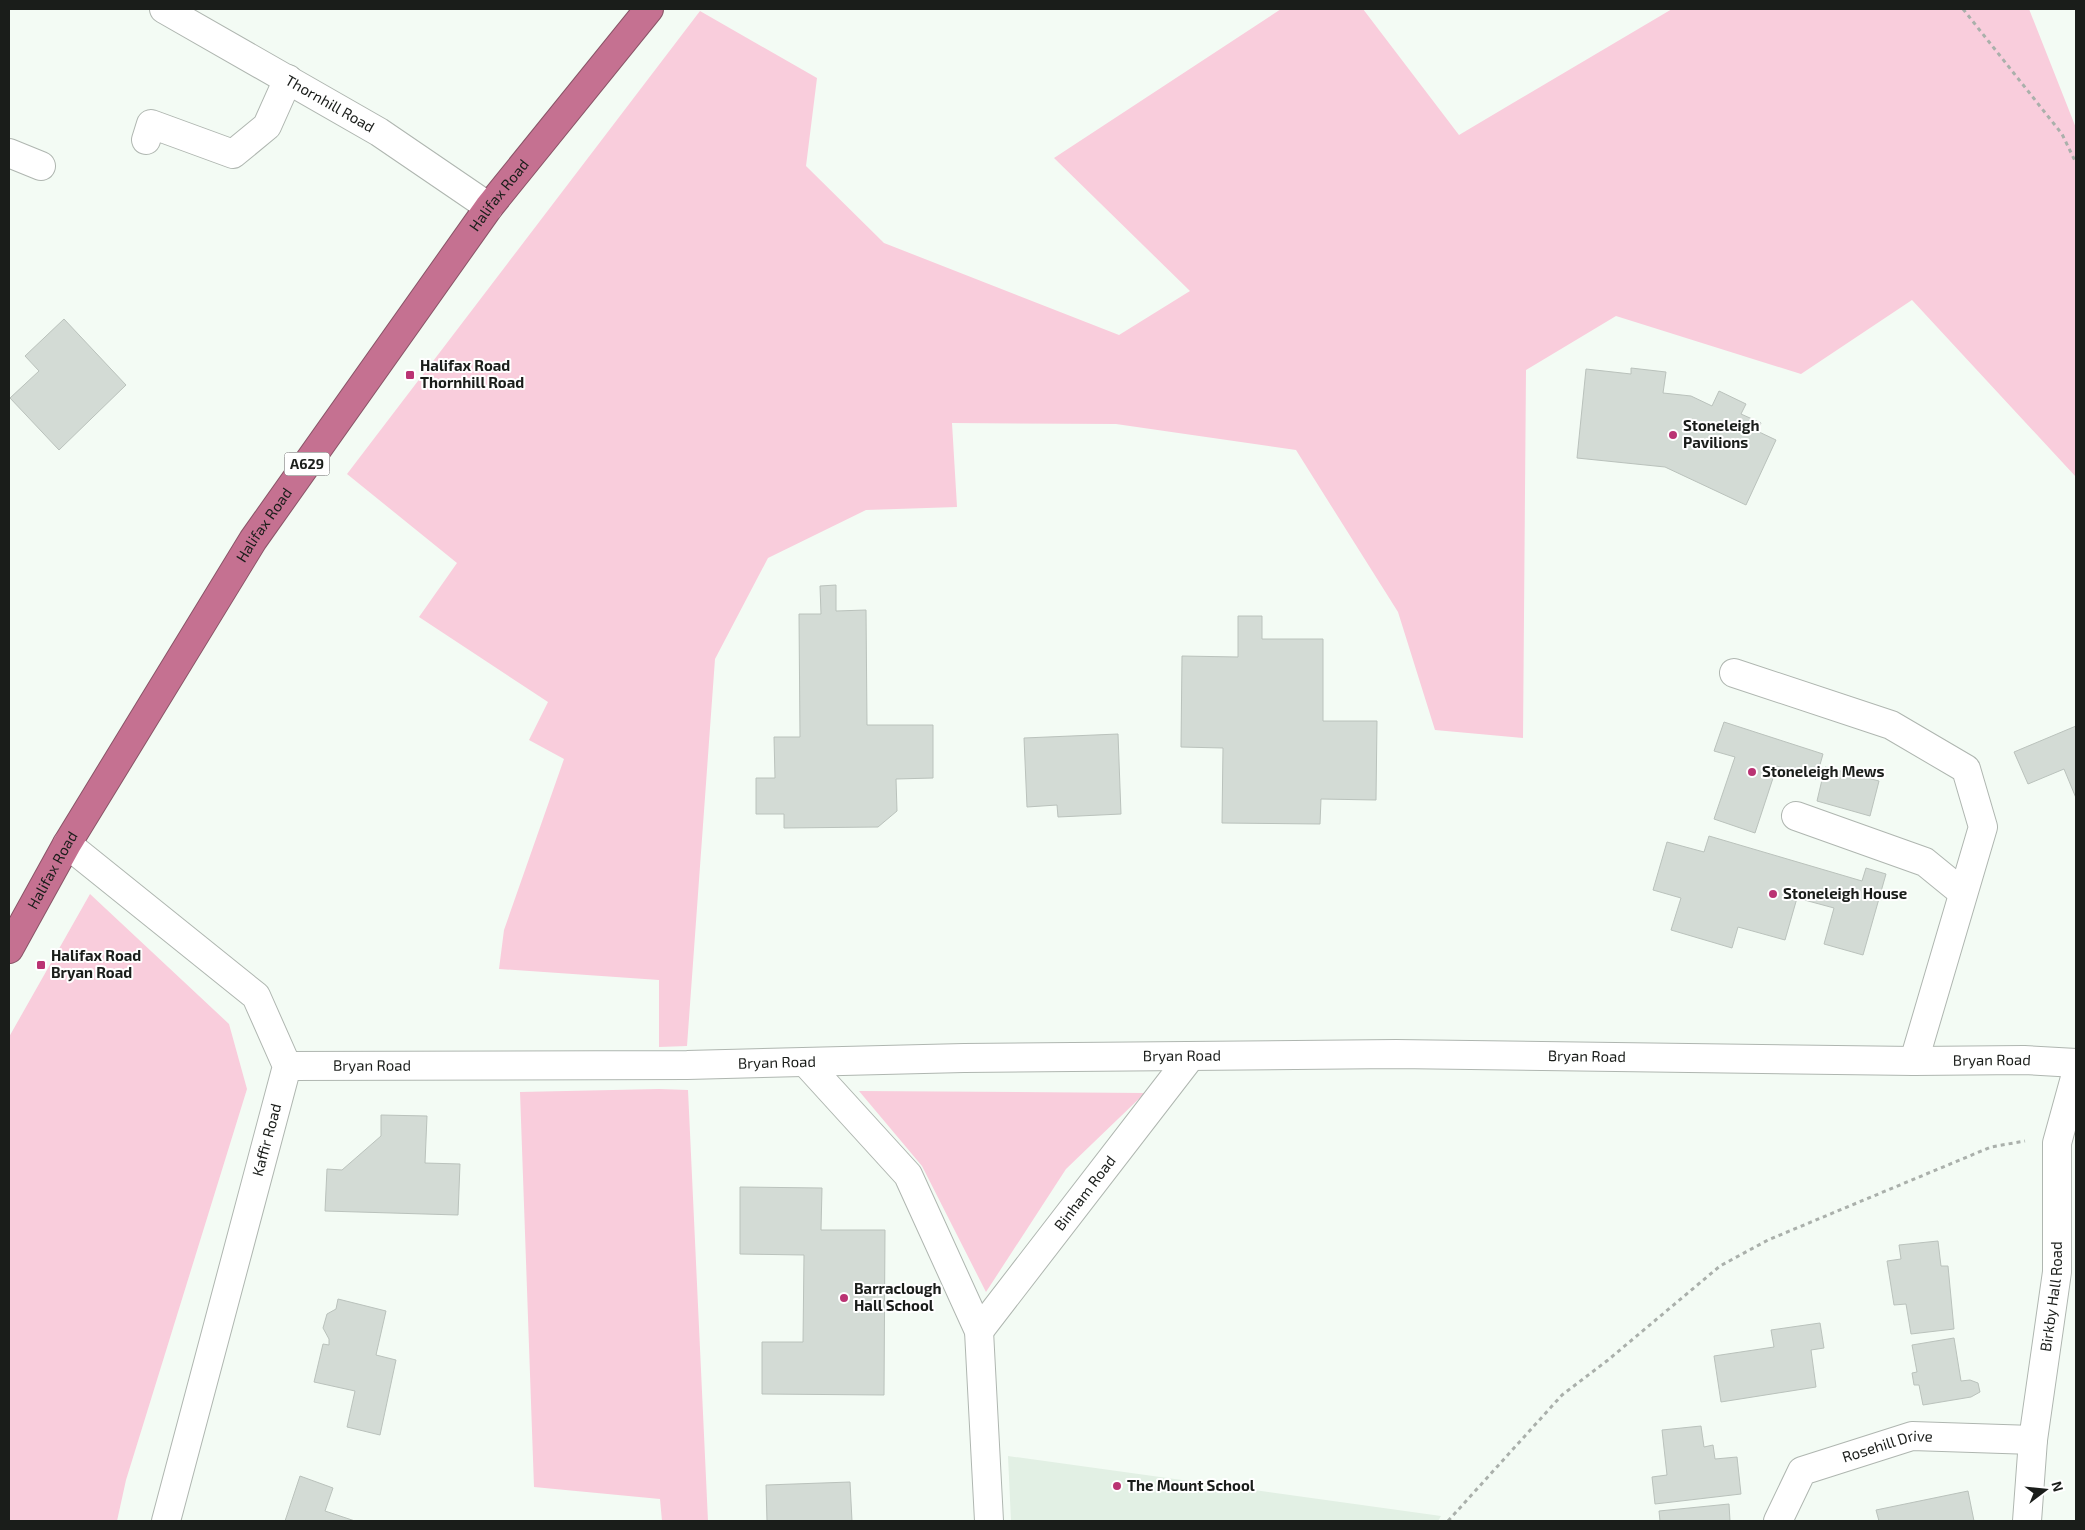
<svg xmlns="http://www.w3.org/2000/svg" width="2085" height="1530" font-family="'Exo 2',sans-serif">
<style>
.built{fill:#e2f0e4}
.green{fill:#f9cddc}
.building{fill:#d3dbd5;stroke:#bac2bc}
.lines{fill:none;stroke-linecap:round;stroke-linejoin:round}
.minor-casing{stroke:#afb6b0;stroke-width:30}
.highway-casing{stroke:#895467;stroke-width:30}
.path{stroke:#aab0ab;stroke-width:3;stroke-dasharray:4 4;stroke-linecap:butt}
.minor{stroke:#fff;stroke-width:28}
.highway{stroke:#c57191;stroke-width:28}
.poi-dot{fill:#ba3373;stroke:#fff;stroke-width:2}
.labels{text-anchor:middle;stroke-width:4;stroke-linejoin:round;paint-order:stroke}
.shield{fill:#fff;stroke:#5f615f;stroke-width:1}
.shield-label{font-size:14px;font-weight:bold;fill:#1a1d1a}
.street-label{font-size:15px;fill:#1a1d1a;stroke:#fff}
.poi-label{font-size:15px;font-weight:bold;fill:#1a1d1a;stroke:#fff;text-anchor:start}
</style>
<rect width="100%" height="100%" fill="#f3fbf4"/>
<path class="built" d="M 1008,1456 L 1441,1516 L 1438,1521 L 1011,1521 Z"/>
<g class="green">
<path d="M 1281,9 L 1363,9 L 1459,135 L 1672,9 L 2029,9 L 2076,128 L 2076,477 L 1912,300 L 1801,374 L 1616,316 L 1526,370 L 1523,738 L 1435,730 L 1398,612 L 1296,450 L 1116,424 L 952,423 L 957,507 L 866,510 L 768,558 L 715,659 L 687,1046 L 659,1047 L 659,980 L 499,969 L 504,930 L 564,759 L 529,740 L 548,702 L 419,617 L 457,563 L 347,474 L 700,11 L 817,78 L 806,166 L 884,243 L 1119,335 L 1190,291 L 1054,158 Z"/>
<path d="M 90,894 L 229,1024 L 247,1089 L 126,1480 L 117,1521 L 9,1521 L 9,1037 Z"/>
<path d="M 659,1089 L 688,1090 L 708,1521 L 662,1521 L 660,1499 L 534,1487 L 520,1092 Z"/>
<path d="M 859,1091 L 1145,1093 L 1066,1169 L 986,1292 L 922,1166 Z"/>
</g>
<g class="building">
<path d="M 64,319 L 126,385 L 59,450 L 10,398 L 39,371 L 25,356 Z"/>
<path d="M 1631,368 L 1666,372 L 1663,393 L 1691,396 L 1712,406 L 1719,391 L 1746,404 L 1741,414 L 1761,423 L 1757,431 L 1776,440 L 1746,505 L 1665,467 L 1577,458 L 1586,369 L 1631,374 Z"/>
<path d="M 836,585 L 836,611 L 866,610 L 867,725 L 933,725 L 933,778 L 896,779 L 897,811 L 878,827 L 784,828 L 784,814 L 756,814 L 756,778 L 775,778 L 774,737 L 800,737 L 799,614 L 821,614 L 820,586 Z"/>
<path d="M 1238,616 L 1262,616 L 1262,639 L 1323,639 L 1323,721 L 1377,721 L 1376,800 L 1321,799 L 1320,824 L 1222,823 L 1223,748 L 1181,747 L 1182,656 L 1238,657 Z"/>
<path d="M 1724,722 L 1823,754 L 1816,779 L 1777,766 L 1755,833 L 1714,819 L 1735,757 L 1714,751 Z"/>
<path d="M 2076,726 L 2076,798 L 2064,769 L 2028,784 L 2014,752 Z"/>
<path d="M 1118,734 L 1121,814 L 1058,817 L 1057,805 L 1027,807 L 1024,738 Z"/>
<path d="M 1825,767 L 1879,781 L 1870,816 L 1817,801 Z"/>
<path d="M 1709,836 L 1862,881 L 1866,868 L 1886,874 L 1863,955 L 1824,944 L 1834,908 L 1797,898 L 1785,940 L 1738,927 L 1732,948 L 1671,930 L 1681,898 L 1653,890 L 1667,842 L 1704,852 Z"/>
<path d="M 381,1115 L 427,1116 L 425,1163 L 460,1164 L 458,1215 L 325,1211 L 327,1169 L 342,1170 L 381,1136 Z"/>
<path d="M 740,1187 L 822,1188 L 821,1230 L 885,1230 L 884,1395 L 762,1394 L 762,1342 L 803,1342 L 804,1255 L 740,1254 Z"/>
<path d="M 1938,1241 L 1941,1266 L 1948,1266 L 1954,1329 L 1911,1334 L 1906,1304 L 1894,1305 L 1887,1261 L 1901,1259 L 1899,1245 Z"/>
<path d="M 338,1299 L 386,1311 L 376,1355 L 396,1360 L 380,1435 L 347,1427 L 355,1391 L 314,1382 L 323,1344 L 329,1345 L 329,1339 L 323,1328 L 327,1314 L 336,1309 Z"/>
<path d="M 1820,1323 L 1824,1348 L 1811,1350 L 1816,1387 L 1721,1402 L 1714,1356 L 1774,1347 L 1771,1330 Z"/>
<path d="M 1954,1338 L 1961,1381 L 1970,1380 L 1978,1383 L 1980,1392 L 1971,1397 L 1923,1405 L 1919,1385 L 1914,1385 L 1912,1373 L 1917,1372 L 1912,1345 Z"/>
<path d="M 1701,1426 L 1704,1447 L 1713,1445 L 1715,1459 L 1737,1457 L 1741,1494 L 1655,1504 L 1652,1477 L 1667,1475 L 1662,1430 Z"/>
<path d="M 300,1476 L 333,1488 L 325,1511 L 355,1521 L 285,1521 Z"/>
<path d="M 850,1482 L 852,1521 L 767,1521 L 766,1485 Z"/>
<path d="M 1968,1491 L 1974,1521 L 1879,1521 L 1876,1510 Z"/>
<path d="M 1729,1504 L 1730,1521 L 1660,1521 L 1659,1511 Z"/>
</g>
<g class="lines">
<g class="minor-casing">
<g id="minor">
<path id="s1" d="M 164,9 L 379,132 L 489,207"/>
<path d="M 146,140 L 151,124 L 233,154 L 267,126 L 288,79"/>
<path d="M 9,153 L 41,166"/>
<path d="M 1734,673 L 1891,725 L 1966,769 L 1983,827 L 1914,1061"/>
<path d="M 1796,816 L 1925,862 L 1963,893"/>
<path d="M 67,844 L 256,996 L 287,1066 L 166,1521"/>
<path d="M 806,1063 L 908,1175 L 979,1331 L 989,1521"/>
<path id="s2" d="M 287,1066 L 687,1065 L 964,1058 L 1396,1054 L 1914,1061 L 2024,1060 L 2076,1063"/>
<path id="s3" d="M 979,1331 L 1191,1056"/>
<path id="s4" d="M 1778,1521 L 1802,1471 L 1912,1436 L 2033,1440"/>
<path id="s5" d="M 2027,1521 L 2033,1440 L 2057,1272 L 2057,1143 L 2076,1074"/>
</g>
</g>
<g class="highway-casing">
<g id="highway">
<path id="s6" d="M 9,949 L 67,844 L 253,540 L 489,207 L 649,9"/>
</g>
</g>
<g class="path">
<path d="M 1963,9 L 2062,134 L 2076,163"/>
<path d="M 1448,1521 L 1562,1395 L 1608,1360 L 1720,1266 L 1768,1240 L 1991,1147 L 2025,1141"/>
</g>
<use href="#minor" class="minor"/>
<use href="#highway" class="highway"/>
</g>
<g class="poi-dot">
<rect x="405" y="370" width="10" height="10" rx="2.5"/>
<circle cx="1673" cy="435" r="5"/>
<circle cx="1752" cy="772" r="5"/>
<circle cx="1773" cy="894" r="5"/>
<rect x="36" y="960" width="10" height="10" rx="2.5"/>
<circle cx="844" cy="1298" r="5"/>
<circle cx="1117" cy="1486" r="5"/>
</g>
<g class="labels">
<rect class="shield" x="284.5" y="452.5" width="45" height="23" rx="4"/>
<g class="shield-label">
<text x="307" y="469">A629</text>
</g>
<g class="street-label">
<text dy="5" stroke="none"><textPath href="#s1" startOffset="191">Thornhill Road</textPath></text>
<text dy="5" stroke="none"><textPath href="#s6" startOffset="900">Halifax Road</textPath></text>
<text dy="5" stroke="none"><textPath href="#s6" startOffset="495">Halifax Road</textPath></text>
<text dy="5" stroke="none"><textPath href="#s6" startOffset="90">Halifax Road</textPath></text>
<text dy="5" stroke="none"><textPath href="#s2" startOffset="895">Bryan Road</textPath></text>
<text dy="5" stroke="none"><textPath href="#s2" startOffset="1300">Bryan Road</textPath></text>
<text dy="5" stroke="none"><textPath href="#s2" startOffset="1705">Bryan Road</textPath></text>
<text dy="5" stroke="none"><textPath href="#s2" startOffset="490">Bryan Road</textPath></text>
<text dy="5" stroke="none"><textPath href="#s2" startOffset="85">Bryan Road</textPath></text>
<text transform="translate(267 1140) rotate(-75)" y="5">Kaffir Road</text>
<text dy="5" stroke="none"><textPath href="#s3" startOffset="174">Binham Road</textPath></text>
<text dy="5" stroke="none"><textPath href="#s5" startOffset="226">Birkby Hall Road</textPath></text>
<text dy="5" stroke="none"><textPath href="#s4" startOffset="145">Rosehill Drive</textPath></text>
</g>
<g class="poi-label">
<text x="420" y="371">Halifax Road<tspan x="420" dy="17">Thornhill Road</tspan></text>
<text x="1683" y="431">Stoneleigh<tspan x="1683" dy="17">Pavilions</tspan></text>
<text x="1762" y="777">Stoneleigh Mews</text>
<text x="1783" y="899">Stoneleigh House</text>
<text x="51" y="961">Halifax Road<tspan x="51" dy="17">Bryan Road</tspan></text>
<text x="854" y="1294">Barraclough<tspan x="854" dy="17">Hall School</tspan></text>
<text x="1127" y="1491">The Mount School</text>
</g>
</g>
<rect width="2085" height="1530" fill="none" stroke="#1a1d1a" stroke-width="20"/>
<g transform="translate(2045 1490) rotate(74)" stroke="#ffffff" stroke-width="4" paint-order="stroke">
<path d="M0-4L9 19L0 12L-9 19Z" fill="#1a1d1a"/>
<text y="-8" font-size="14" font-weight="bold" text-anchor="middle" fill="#1a1d1a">N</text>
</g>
</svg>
